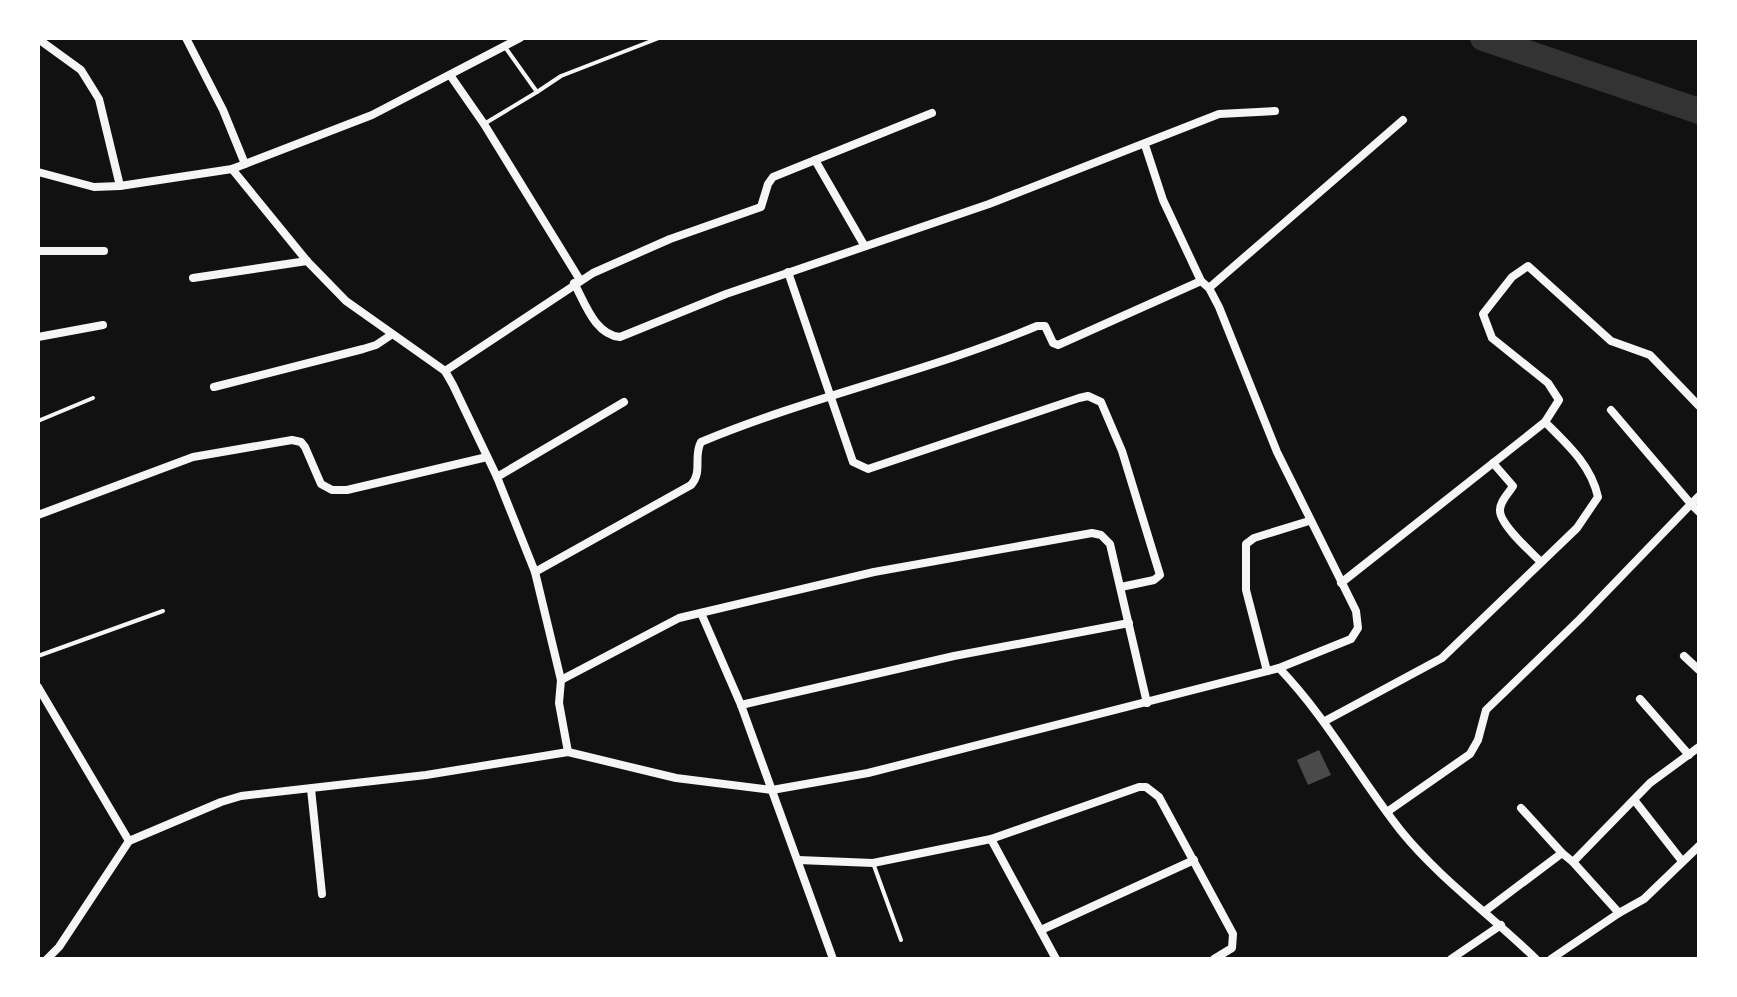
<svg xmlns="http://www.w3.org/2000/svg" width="1737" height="997" font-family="'Asap Condensed',sans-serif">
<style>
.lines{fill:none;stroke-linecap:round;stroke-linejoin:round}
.river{stroke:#333;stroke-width:26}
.building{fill:#4a4a4a}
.service{stroke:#f5f5f5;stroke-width:4}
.minor{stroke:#f5f5f5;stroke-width:8}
</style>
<rect width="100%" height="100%" fill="#111"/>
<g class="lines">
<path class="river" d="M 1483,38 L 1699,111"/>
</g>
<path class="building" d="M 1319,750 L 1331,775 L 1308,785 L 1297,760 Z"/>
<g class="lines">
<g class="service">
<path d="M 505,47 L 537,92 L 561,76 L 659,38"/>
<path d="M 484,124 L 537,92"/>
<path d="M 38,421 L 93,398"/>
<path d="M 38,656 L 163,611"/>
<path d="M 873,863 L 901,940"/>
</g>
<g class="minor">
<path d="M 186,38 L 223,110 L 245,164"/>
<path d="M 41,41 L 81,70 L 99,99 L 120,186"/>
<path d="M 450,75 L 484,124 L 580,280"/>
<path d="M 1145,145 L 1163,200 L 1201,281 L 1209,288 L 1219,307 L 1277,452 L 1356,611 L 1358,628 L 1351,639 L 1279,668"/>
<path d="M 815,160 L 864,245"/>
<path d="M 232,169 L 307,261 L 346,301 L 445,371 L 453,385 L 497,477 L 535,572 L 561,680 L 559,703 L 568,752"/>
<path d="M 38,172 L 94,187 L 120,186 L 232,169 L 372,115 L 520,38"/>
<path d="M 38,251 L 104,251"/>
<path d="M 788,272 L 853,462 L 868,469 L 1079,398 L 1088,396 L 1101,402 L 1122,451 L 1160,575 L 1154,580 L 1121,587"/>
<path d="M 193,278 L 307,261"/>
<path d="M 574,283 C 585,303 595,335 620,337 L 726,294 L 989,204 L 1219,114 L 1275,111"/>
<path d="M 1209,288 L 1403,120"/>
<path d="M 38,337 L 103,325"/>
<path d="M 445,371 L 593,273 L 670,239 L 761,207 L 768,184 L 773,177 L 932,113"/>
<path d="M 214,387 L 363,349 L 376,345 L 391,335"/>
<path d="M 1493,463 L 1513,486 C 1509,493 1500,501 1500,510 C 1499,524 1531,552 1541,562"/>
<path d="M 497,477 L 624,402"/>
<path d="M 1699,496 L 1691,504 L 1699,512"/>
<path d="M 38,515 L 193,457 L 292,440 L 301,442 L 305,447 L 321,484 L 332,490 L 347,490 L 487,457"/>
<path d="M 535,572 L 691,485 C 703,472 693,456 701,442 C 811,396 928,372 1037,326 L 1045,326 L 1053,343 L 1058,345 L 1201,281"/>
<path d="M 1341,583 L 1545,422 L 1559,400 L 1548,383 L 1492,338 L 1483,314 L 1512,277 L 1528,266 L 1611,341 L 1650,355 L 1699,406"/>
<path d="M 701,613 L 741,705 L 833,959"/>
<path d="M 1684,656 L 1699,670"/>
<path d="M 1267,671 L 1246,590 L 1246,544 L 1254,538 L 1309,521"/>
<path d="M 561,680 L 679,618 L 874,572 L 1092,533 L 1101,535 L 1110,544 L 1147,703"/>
<path d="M 38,687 L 129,841"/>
<path d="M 1640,699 L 1689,755"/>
<path d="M 741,705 L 954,656 L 1129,623"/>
<path d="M 1325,721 L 1442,658 L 1577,528 L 1598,497 C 1591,465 1567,444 1545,422"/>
<path d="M 311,789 L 322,894"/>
<path d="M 1635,801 L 1682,861"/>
<path d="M 1521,808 L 1562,853"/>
<path d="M 1387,812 L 1470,754 L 1478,740 L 1486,710 L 1580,619 L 1691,504 L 1611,410"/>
<path d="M 991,839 L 1056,959"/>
<path d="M 798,860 L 873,863 L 991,839 L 1139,787 L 1146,787 L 1159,797 L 1233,934 L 1232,948 L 1214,959"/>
<path d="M 1573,862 L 1619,913"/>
<path d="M 1485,911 L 1562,853 L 1573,862 L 1650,783 L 1699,747"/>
<path d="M 1041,930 L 1194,860"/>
<path d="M 47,959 L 59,947 L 129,841 L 221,802 L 241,796 L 426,775 L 568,752 L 676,778 L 772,790 L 868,773 L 1279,668 C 1327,718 1359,778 1401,831 C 1440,879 1492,916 1536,959"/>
<path d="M 1451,959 L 1501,925"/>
<path d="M 1551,959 L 1619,913 L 1644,899 L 1699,846"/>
</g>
</g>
<rect width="1737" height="997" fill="none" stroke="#ffffff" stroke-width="80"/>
</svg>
